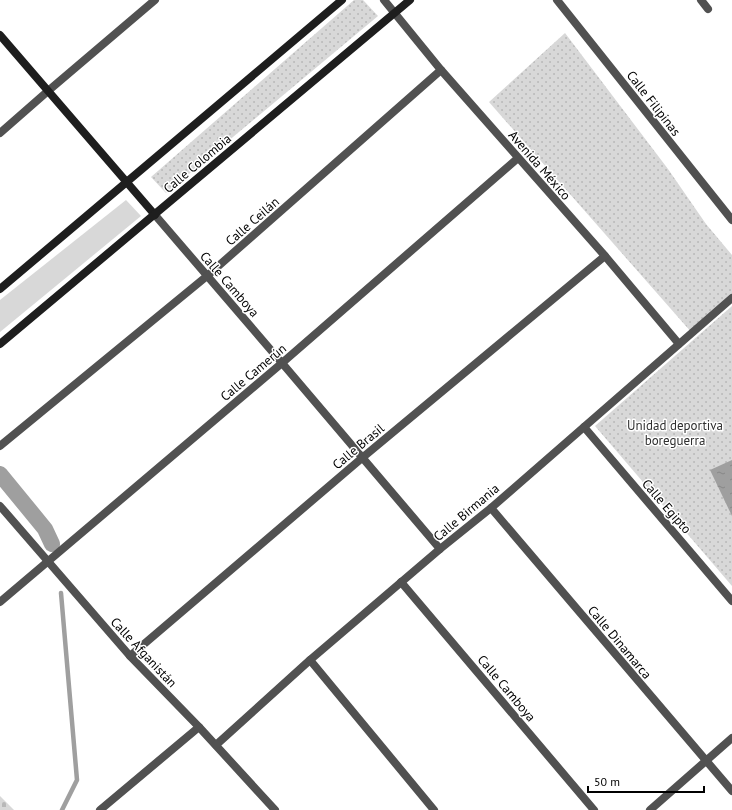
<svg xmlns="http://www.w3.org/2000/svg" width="732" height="810" font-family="'PT Sans',sans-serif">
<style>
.grass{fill:#d8d8d8}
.cemetery{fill:url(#cemetery-stones)}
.park{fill:url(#park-dots)}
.water{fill:url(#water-ripples)}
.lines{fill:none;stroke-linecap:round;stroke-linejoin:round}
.stream{stroke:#9f9f9f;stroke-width:4.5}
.canal{stroke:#9f9f9f;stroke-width:16}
.street{stroke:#515151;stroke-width:8}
.secondary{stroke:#1e1e1e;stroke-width:8}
.labels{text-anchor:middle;stroke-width:3;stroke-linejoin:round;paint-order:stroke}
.street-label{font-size:13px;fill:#000;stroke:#fff}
.park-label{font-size:13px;fill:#2f2f2f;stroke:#fff}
</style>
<defs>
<pattern id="cemetery-stones" width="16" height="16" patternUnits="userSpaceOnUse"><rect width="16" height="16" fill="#d8d8d8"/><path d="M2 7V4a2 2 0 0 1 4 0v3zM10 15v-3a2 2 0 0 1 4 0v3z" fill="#b8b8b8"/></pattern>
<pattern id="park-dots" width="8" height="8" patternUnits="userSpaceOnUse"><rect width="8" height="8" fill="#d8d8d8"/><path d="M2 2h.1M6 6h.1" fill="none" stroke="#b8b8b8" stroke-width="1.8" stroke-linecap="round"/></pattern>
<pattern id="water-ripples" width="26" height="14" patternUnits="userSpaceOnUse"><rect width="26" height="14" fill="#9f9f9f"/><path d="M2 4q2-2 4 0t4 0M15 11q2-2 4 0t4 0" fill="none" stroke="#878787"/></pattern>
</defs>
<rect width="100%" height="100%" fill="#fff"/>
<path class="grass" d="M 126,200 L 141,216 L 0,332 L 0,300 Z"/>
<path class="cemetery" d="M 0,796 L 14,810 L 0,810 Z"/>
<g class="park">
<path d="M 354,0 L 363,0 L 378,16 L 166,193 L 151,177 Z"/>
<path d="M 565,33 L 668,169 L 706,224 L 732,255 L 732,298 L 692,333 L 489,102 Z"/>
<path d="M 732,306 L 732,586 L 595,426 Z"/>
</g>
<path class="water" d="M 732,460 L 732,516 L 710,470 Z"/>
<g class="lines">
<path class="stream" d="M 61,593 L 77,780 L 62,810"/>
<path class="canal" d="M 0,474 L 45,529 L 52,544"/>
<g class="street">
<path d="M 384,0 L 441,70 L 605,256 L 679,344"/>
<path d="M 557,0 L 732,220"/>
<path d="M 701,0 L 708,9"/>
<path d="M 0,133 L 48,91 L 155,0"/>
<path d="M 155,215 L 282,363 L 440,549"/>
<path d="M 584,427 L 732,601"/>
<path d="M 0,446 L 207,276 L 441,70"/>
<path d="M 0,506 L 130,656 L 199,727 L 275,810"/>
<path d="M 491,508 L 732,791"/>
<path d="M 401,582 L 594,810"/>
<path d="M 0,602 L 282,363 L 518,158"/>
<path d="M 130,656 L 362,458 L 605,256"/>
<path d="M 310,660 L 434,810"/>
<path d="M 216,745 L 310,660 L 440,549 L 491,508 L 732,298"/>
<path d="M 100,810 L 199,727"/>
<path d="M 650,810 L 732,738"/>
</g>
<g class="secondary">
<path d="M 0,35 L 155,215"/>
<path d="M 0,289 L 342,0"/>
<path d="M 0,344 L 410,0"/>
</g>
</g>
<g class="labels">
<g class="street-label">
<text transform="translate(654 103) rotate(52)" y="5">Calle Filipinas</text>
<text transform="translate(197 163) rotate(-40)" y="5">Calle Colombia</text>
<text transform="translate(540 165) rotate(49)" y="5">Avenida México</text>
<text transform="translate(252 221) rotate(-41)" y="5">Calle Ceilán</text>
<text transform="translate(230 284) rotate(49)" y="5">Calle Camboya</text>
<text transform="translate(253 372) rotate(-40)" y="5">Calle Camerún</text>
<text transform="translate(358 446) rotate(-40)" y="5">Calle Brasil</text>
<text transform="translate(667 506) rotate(49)" y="5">Calle Egipto</text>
<text transform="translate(466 512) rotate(-40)" y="5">Calle Birmania</text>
<text transform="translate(620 642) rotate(50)" y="5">Calle Dinamarca</text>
<text transform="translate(144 652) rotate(47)" y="5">Calle Afganistán</text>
<text transform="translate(507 688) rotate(50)" y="5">Calle Camboya</text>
</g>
<g class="park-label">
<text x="675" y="430">Unidad deportiva<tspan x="675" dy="15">boreguerra</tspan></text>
</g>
</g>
<path d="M588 786v6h116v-6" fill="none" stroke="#000000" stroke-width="2"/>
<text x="594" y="786" font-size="12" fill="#000000" stroke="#ffffff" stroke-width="3" paint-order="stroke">50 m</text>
</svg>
